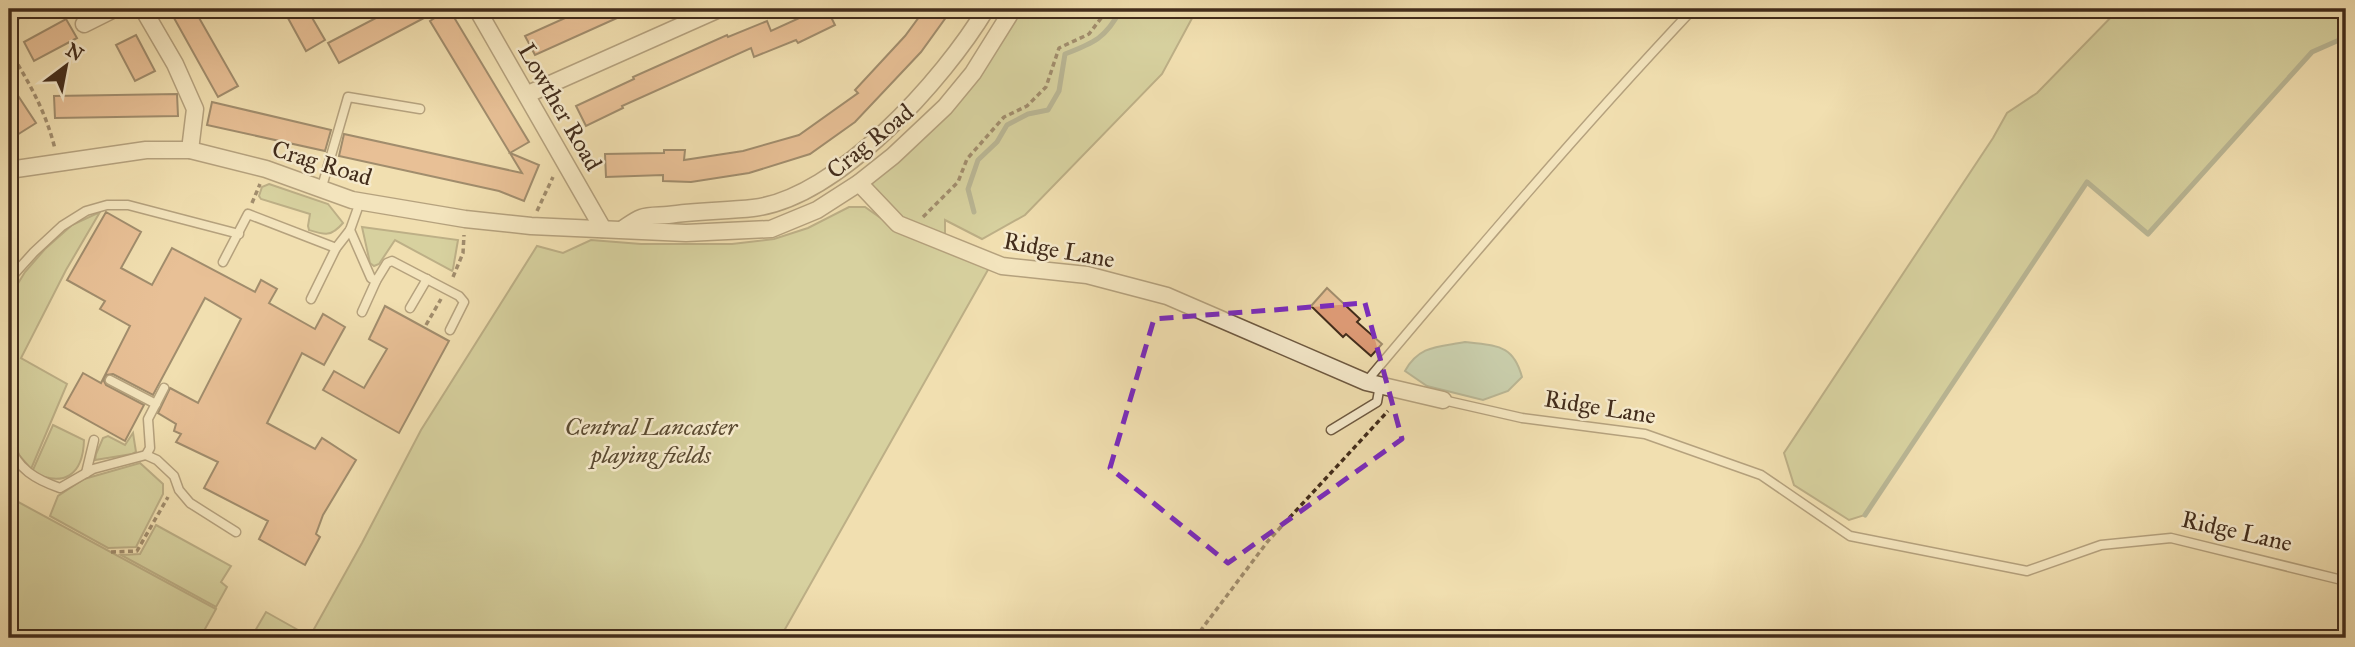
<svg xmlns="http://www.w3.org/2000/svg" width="2355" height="647" font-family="'IM FELL Great Primer',serif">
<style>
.green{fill:#b9c28b;stroke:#7e7753;stroke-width:2}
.water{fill:#9bbda8;stroke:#778370;stroke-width:2}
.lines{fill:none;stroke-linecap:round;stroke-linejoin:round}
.stream{stroke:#778370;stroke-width:5}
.building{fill:#de9b76;stroke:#422c1b;stroke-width:2}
.service-casing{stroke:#6e5940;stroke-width:11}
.minor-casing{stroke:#6e5940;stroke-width:19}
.path{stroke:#422c1b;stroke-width:3.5;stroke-dasharray:5 3.5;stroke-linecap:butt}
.service{stroke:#f6eacc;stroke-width:8}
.minor{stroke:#f6eacc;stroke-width:16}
.marked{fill:none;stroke:#7b2cbf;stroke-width:5;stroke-dasharray:14 9;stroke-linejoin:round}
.labels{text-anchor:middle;stroke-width:5;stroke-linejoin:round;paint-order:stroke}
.street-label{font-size:24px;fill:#422c1b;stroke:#f6eacc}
.park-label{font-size:24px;font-style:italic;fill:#5a4a31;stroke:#f6eacc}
</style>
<rect width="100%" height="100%" fill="#f1dfb0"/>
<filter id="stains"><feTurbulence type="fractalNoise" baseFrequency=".00286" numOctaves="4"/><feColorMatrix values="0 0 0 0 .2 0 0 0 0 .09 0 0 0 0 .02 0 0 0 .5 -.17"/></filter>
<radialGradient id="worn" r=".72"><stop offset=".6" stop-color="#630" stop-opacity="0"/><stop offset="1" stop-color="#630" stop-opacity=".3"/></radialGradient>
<g class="green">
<path d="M 1013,9 L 1197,9 L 1162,74 L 1025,215 L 982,239 L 945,220 L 945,243 L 898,224 L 859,183 L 945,107 Z"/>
<path d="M 2119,9 L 2346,9 L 2346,37 L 2312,52 L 2148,234 L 2087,183 L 1865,515 L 1849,520 L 1794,485 L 1784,453 L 1993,138 L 2007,113 L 2037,93 Z"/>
<path d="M 269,184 L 328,204 L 343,223 C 331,237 325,235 309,230 L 308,226 L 310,214 L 261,199 L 259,196 L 262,187 Z"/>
<path d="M 849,207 L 865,207 L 895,228 L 989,268 L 780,638 L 309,638 L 362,543 L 421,430 L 537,246 L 563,253 L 591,240 L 641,244 L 732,244 L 774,239 L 808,228 Z"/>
<path d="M 100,212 L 66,270 L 21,358 L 67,384 L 31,469 L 19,455 L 9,423 L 9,298 L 25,272 L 45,249 L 72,225 Z"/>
<path d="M 362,227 L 458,240 L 453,269 L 452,271 L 395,240 L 379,264 L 374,266 L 370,263 Z"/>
<path d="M 53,425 L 84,440 C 83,475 64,488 32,472 Z"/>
<path d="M 133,433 L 136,452 L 132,454 L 95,460 L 96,454 L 103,438 L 108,436 L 125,445 Z"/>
<path d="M 140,463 L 163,484 L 163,494 L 136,547 L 108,548 L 50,516 L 58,496 L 84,479 Z"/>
<path d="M 9,497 L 216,609 L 200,638 L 9,638 Z"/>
<path d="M 156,525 L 231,566 L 221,582 L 227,587 L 216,607 L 121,555 L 140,554 Z"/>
<path d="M 266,612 L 307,635 L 305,638 L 251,638 Z"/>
</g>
<path class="water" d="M 1465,342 C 1495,346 1513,343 1522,377 L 1508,391 L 1483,400 L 1427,386 L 1405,371 C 1419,345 1439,347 1465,342 Z"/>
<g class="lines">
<g class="stream">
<path d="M 974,212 L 968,189 L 978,160 L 997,142 L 1007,125 L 1028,114 L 1048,110 L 1059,91 L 1065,54 C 1094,43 1106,38 1121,9"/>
<path d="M 1865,515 L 2087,182 L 2148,234 L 2312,52 L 2346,37"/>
</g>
</g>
<g class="building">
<path d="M 169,9 L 194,9 L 238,86 L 218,97 Z"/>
<path d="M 283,9 L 307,9 L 325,40 L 306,51 Z"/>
<path d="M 393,9 L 441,9 L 339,63 L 328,43 Z"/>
<path d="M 449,9 L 529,142 L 510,153 L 539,165 L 524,201 L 499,191 L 339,156 L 344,134 L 522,173 L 430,21 Z"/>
<path d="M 585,9 L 637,9 L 535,55 L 525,36 Z"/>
<path d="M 819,9 L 827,9 L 835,25 L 798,43 L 796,40 L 754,57 L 751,48 L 622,106 L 623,108 L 586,126 L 576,106 L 634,79 L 633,77 L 727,35 L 728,37 L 767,21 L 771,31 Z"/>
<path d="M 925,9 L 952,9 L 921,52 L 855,122 L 810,154 L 749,173 L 691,182 L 663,181 L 663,175 L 606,177 L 605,154 L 664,153 L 664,150 L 685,150 L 684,160 L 743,151 L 799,135 L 858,93 L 855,90 L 905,36 Z"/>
<path d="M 66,19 L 77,38 L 34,61 L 24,42 Z"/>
<path d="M 136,35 L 155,71 L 135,81 L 116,45 Z"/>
<path d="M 9,82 L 36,123 L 9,140 Z"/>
<path d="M 177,94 L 178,116 L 55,118 L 54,96 Z"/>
<path d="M 212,102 L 331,130 L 325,151 L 207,125 Z"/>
<path d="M 106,212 L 141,232 L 121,268 L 152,285 L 172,248 L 255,292 L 261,280 L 277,289 L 269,303 L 315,329 L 323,314 L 345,327 L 324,365 L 302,353 L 267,423 L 315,449 L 322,438 L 356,460 L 323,515 L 316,534 L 320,537 L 305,565 L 259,539 L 268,521 L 204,488 L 218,462 L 176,442 L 181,434 L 174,431 L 176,424 L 158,413 L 170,388 L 198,403 L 241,319 L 205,298 L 153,395 L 113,374 L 106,375 L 104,381 L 106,385 L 144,405 L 125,441 L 64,407 L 83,373 L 101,383 L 130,326 L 100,309 L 105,301 L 67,280 Z"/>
<path d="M 1327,288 L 1360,319 L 1357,322 L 1382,344 L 1371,356 L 1346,334 L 1343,337 L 1311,306 Z"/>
<path d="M 385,306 L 449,341 L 399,433 L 323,390 L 334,371 L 364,388 L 387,349 L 369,339 Z"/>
</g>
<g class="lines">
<g class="service-casing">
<g id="service">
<path d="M 321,190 L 348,97 L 420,109"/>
<path d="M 350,230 L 371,278 L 376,281 L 387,263 L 392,261 L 459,296 L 464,302 L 450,330"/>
<path d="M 223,262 L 248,214 L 336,248 L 350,230 L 360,202"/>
<path d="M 9,283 L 15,273 L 34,252 L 62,226 L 86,211 L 107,205 L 128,205 L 239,234"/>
<path d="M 311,299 L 336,248"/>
<path d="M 410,308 L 427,279"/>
<path d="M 362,312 L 376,281"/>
<path d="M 110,380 L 156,404"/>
<path d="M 1366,382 C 1472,256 1580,129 1693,9"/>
<path d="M 1443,400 L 1522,418 L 1645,434 L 1761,475 L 1850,536 L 2027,571 L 2101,545 L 2171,538 L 2346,581"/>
<path d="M 1331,430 L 1377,402 L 1380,385"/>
<path d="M 9,443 C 16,469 37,480 60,488 L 93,469 L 146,455 L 150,448 L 148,419 L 164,388"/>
<path d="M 146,455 L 157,460 L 174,476 L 179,490 L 190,503 L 236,532"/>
<path d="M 86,473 L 94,440"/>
</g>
</g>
<g class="minor-casing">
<g id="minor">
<path d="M 143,9 L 175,64 L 195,109 L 190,150"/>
<path d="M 477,9 L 603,229"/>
<path d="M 84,24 L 114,9"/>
<path d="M 528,94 L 719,9"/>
<path d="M 9,170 L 146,150 L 190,150 L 266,169 L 352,200 L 465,219 L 531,226 L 686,233 L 771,229 L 817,210 L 859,183 L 893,156 L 945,107 L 973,73 L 1013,9"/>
<path d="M 859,183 L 898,224 L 1002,266 L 1087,275 L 1167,296 L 1366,382 L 1443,400"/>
<path d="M 623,229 C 629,225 635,220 641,218 C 649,215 660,216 668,215 C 696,211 725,211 753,208 C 838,198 944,79 986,9"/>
</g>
</g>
<g class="path">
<path d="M 9,24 L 33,9"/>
<path d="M 9,50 C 29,82 46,112 55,149"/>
<path d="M 252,203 L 260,184"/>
<path d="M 537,211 L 553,177"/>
<path d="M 923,217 L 958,182 L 967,159 L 1004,117 L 1027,106 L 1046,87 L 1059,48 L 1089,34 L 1108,9"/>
<path d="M 453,277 L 463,253 L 464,235"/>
<path d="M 426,325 L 441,299"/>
<path d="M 111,552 L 137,551 L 168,497"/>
<path d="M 1195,638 L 1268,541 L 1388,411"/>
</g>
<use href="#service" class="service"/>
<use href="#minor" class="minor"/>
</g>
<path d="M0 0H2355V647H0ZM 1365,303 L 1402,439 L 1228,563 L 1110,468 L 1154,319 Z" fill="#f1dfb0" fill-opacity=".55" fill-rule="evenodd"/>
<path class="marked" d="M 1365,303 L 1402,439 L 1228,563 L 1110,468 L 1154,319 Z"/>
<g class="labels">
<g class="street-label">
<text transform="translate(560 107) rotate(60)" y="8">Lowther Road</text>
<text transform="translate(870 141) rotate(-39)" y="8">Crag Road</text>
<text transform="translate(322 163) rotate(17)" y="8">Crag Road</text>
<text transform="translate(1059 250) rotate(10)" y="8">Ridge Lane</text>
<text transform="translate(1600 407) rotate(9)" y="8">Ridge Lane</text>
<text transform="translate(2237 531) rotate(13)" y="8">Ridge Lane</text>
</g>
<g class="park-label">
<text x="651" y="435">Central Lancaster<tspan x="651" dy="28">playing fields</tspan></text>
</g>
</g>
<rect width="2355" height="647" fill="none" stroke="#f1dfb0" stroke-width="35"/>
<rect x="10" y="10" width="2334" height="626" fill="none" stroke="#422c1b" stroke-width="3.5"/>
<rect x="18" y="18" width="2320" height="612" fill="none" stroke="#422c1b" stroke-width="2"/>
<g transform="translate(66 66) rotate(32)" stroke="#f6eacc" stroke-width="5" paint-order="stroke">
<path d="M0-5L12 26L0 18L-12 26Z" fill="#422c1b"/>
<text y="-10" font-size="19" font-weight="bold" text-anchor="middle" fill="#422c1b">N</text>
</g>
<rect width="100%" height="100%" filter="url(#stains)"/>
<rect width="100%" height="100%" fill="url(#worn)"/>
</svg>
